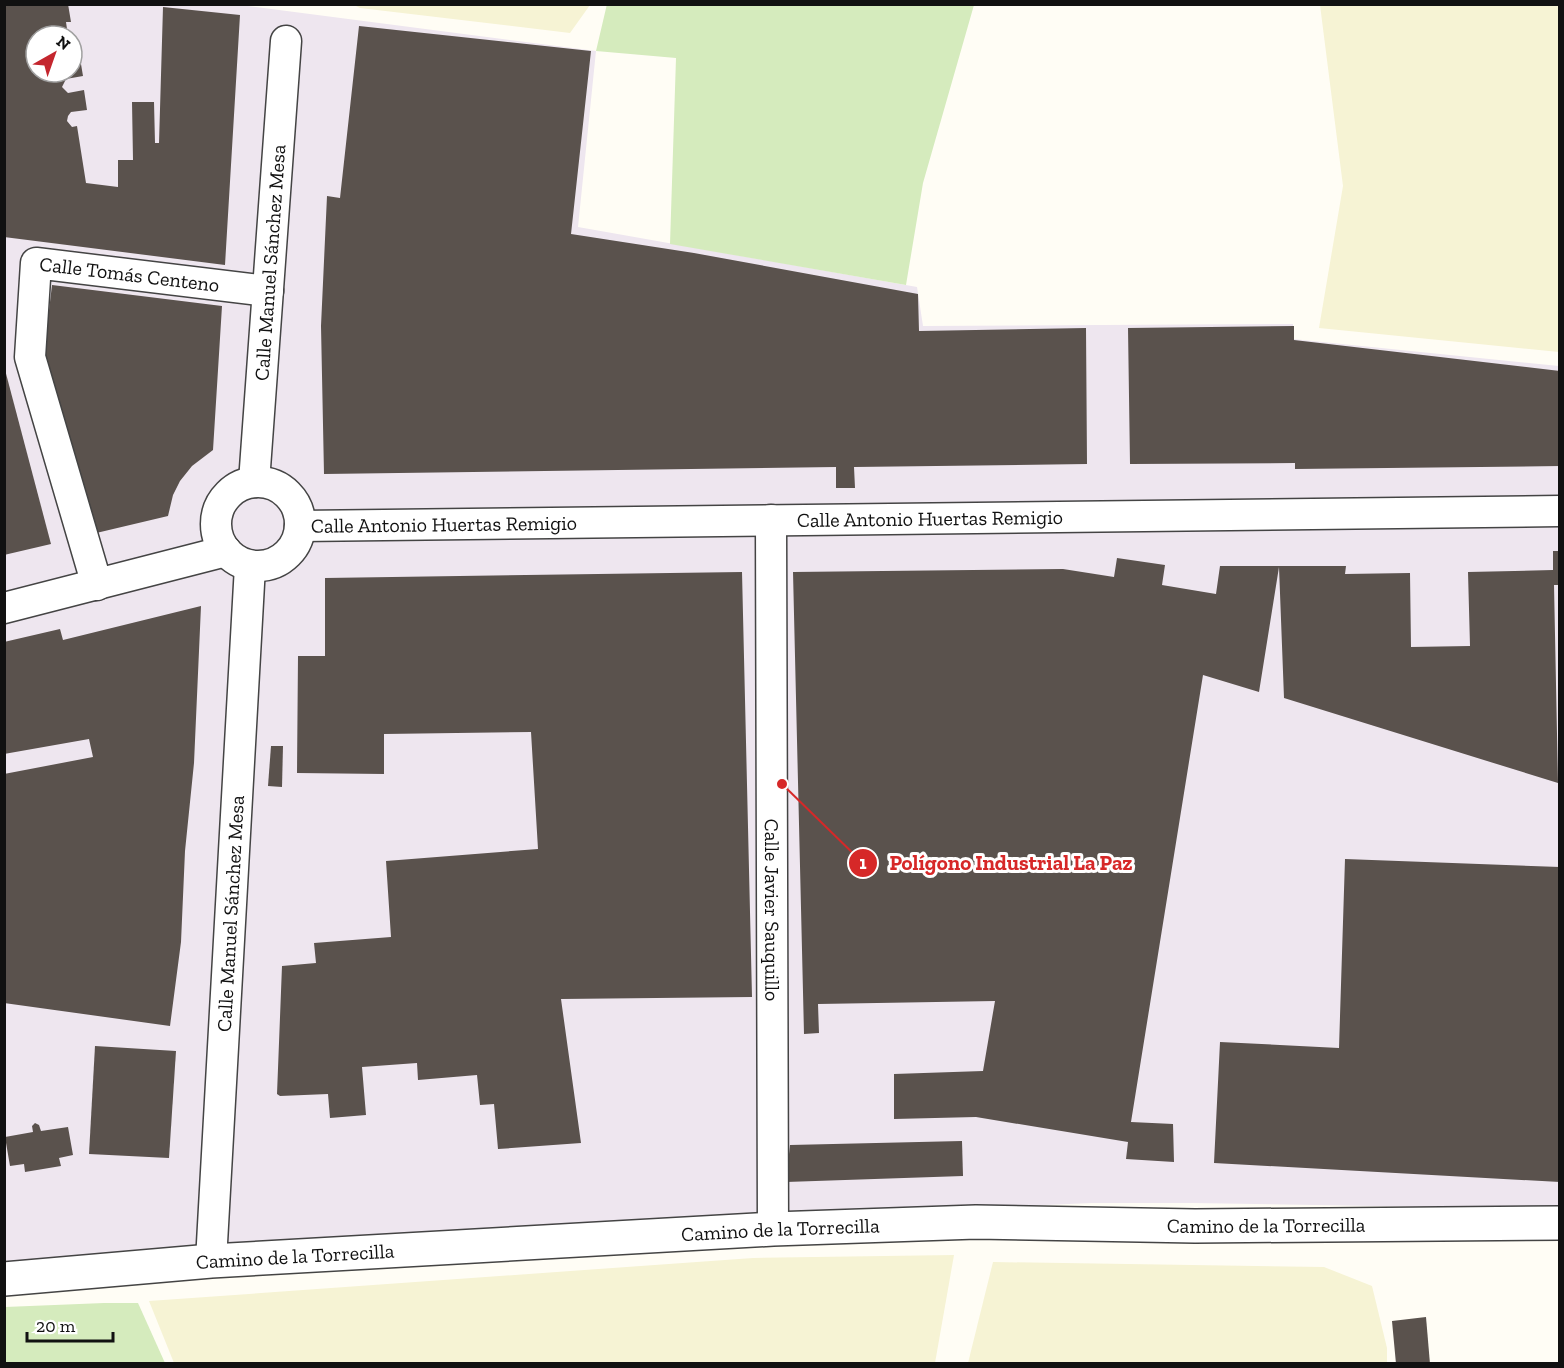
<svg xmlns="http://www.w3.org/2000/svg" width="1564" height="1368" font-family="'Zilla Slab',serif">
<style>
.industrial{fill:#eee6ef;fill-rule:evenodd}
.farmland{fill:#f6f3d4}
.green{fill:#d5ebbd}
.building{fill:#5a524d}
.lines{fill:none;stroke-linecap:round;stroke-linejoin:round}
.minor-casing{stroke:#444;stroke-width:33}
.tertiary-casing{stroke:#444;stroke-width:36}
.minor{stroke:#fff;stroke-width:30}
.tertiary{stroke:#fff;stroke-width:33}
.labels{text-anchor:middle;stroke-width:6;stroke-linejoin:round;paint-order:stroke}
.street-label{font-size:20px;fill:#111;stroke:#fff}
.leader{fill:none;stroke:#d62828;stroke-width:2}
.callout-dot{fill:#d62828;stroke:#fff;stroke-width:2}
.mark-label{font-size:18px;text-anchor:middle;font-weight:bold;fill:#fff}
.callout-label{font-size:21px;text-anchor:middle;font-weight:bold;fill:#d62828;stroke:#fff;stroke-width:6;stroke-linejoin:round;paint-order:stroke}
</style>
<rect width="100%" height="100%" fill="#fffdf5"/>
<path class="industrial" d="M 5,5 L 240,5 L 596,51 L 578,227 L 917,287 L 923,326 L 1293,324 L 1293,339 L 1559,366 L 1559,1209 L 1192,1203 L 1092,1203 L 974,1208 L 5,1268 ZM 36,36 L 72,36 L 72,72 L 36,72 Z"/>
<g class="farmland">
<path d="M 354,5 L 590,5 L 570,33 L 360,8 Z"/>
<path d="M 1320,5 L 1559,5 L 1559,352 L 1319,328 L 1343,186 Z"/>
<path d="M 954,1255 L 935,1363 L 174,1363 L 149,1301 L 753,1258 Z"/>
<path d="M 993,1262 L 1324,1267 L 1372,1286 L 1387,1348 L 1387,1363 L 968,1363 Z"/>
</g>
<g class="green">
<path d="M 607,4 L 974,5 L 923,183 L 906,285 L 670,244 L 676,58 L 596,51 Z"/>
<path d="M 104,1303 L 138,1303 L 165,1363 L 5,1363 L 5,1307 Z"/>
</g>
<g class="building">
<path d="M 4,4 L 68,4 L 71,22 L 66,22 L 68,36 L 36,36 L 36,72 L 72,72 L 72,59 L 80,58 L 83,76 L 66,79 L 62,87 L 68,93 L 84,90 L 87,110 L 71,112 L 68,116 L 67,121 L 72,127 L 77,126 L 86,183 L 118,187 L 118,160 L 133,160 L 132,102 L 154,102 L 155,143 L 159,143 L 163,7 L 240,15 L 225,265 L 4,237 Z"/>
<path d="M 359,26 L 591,51 L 571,234 L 694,253 L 918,294 L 919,331 L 1086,328 L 1087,464 L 854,467 L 855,488 L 836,488 L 836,467 L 324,474 L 321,326 L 327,196 L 340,198 Z"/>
<path d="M 52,285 L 222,306 L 213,450 L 192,466 L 180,481 L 173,495 L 168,516 L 92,534 L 44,353 Z"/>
<path d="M 1294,326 L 1294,340 L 1560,371 L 1560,466 L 1295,469 L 1295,463 L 1130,464 L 1128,328 Z"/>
<path d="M 4,366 L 51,544 L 4,555 Z"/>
<path d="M 1553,551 L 1560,551 L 1560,585 L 1554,585 L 1558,783 L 1284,698 L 1279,567 L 1259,692 L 1203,675 L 1131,1122 L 1173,1124 L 1174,1162 L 1126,1159 L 1128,1142 L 976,1117 L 894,1119 L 894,1074 L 983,1071 L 995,1001 L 818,1004 L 819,1033 L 804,1034 L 793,572 L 1063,569 L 1114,577 L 1117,558 L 1165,565 L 1162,585 L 1216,594 L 1220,566 L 1346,566 L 1345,574 L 1410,573 L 1411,647 L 1470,646 L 1468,572 L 1553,570 Z"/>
<path d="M 742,572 L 752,997 L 561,999 L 581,1143 L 498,1149 L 494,1104 L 480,1105 L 477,1075 L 418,1080 L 417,1063 L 362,1067 L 366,1115 L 330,1118 L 328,1094 L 280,1096 L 277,1094 L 282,966 L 316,963 L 314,943 L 391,937 L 386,861 L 538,849 L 531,732 L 384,734 L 384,774 L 297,773 L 298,656 L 325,656 L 325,578 Z"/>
<path d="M 201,606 L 194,763 L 185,851 L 181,942 L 170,1026 L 4,1003 L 4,774 L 93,757 L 89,739 L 4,754 L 4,642 L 60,629 L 63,640 Z"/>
<path d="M 271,746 L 283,746 L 282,787 L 268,786 Z"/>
<path d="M 1345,859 L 1560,867 L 1560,1182 L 1214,1163 L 1220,1042 L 1339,1048 Z"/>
<path d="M 95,1046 L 176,1051 L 169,1158 L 89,1154 Z"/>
<path d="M 35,1123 L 39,1125 L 41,1131 L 68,1127 L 73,1155 L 59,1158 L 61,1166 L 25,1172 L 24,1164 L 10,1166 L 5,1137 L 33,1132 L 32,1126 Z"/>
<path d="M 962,1141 L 963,1176 L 786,1182 L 790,1145 Z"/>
<path d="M 1426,1317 L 1430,1364 L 1396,1364 L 1392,1321 Z"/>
</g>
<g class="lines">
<g class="minor-casing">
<g id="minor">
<path id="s1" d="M 254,482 L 286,41"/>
<circle cx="258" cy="524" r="42"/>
<path id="s2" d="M 771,520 L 773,1229"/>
<path id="s3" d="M 300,526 L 1560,511"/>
<path id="s4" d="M 97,585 L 30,357 L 36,263 L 268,291"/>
<path d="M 4,608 L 226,551"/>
<path id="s5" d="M 211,1261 L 250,566"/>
</g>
</g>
<g class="tertiary-casing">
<g id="tertiary">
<path id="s6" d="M 4,1279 L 211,1261 L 773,1229 L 976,1222 L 1195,1226 L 1560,1223"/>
</g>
</g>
<use href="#minor" class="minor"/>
<use href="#tertiary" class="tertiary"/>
</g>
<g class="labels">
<g class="street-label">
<text dy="7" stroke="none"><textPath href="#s1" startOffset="220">Calle Manuel Sánchez Mesa</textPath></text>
<text dy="7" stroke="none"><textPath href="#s4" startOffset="426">Calle Tomás Centeno</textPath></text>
<text dy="7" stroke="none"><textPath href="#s3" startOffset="630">Calle Antonio Huertas Remigio</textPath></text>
<text dy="7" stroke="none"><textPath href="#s3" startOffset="144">Calle Antonio Huertas Remigio</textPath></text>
<text dy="7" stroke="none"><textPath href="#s2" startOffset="390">Calle Javier Sauquillo</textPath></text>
<text dy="7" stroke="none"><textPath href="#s5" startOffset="348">Calle Manuel Sánchez Mesa</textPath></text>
<text dy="7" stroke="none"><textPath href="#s6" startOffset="1264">Camino de la Torrecilla</textPath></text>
<text dy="7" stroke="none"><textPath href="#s6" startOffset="778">Camino de la Torrecilla</textPath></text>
<text dy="7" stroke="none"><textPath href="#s6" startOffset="292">Camino de la Torrecilla</textPath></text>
</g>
</g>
<path class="leader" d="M782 784L863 863"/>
<g class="callout-dot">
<circle cx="782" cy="784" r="6"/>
<circle cx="863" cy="863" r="15"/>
</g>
<g class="mark-label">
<text x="863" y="869">1</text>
</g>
<g class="callout-label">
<text x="1011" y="870">Polígono Industrial La Paz</text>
</g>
<rect width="1564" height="1368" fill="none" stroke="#111111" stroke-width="12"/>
<g transform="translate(54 54) rotate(40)"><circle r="28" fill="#ffffff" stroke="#a0a0a0" stroke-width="1.5"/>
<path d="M0-4.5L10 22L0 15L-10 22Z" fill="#c4262e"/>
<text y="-9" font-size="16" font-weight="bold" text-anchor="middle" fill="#111111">N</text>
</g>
<path d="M27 1332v9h86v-9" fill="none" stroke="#111111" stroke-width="3"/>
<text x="36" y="1332" font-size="18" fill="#111111" stroke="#ffffff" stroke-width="4.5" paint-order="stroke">20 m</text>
</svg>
